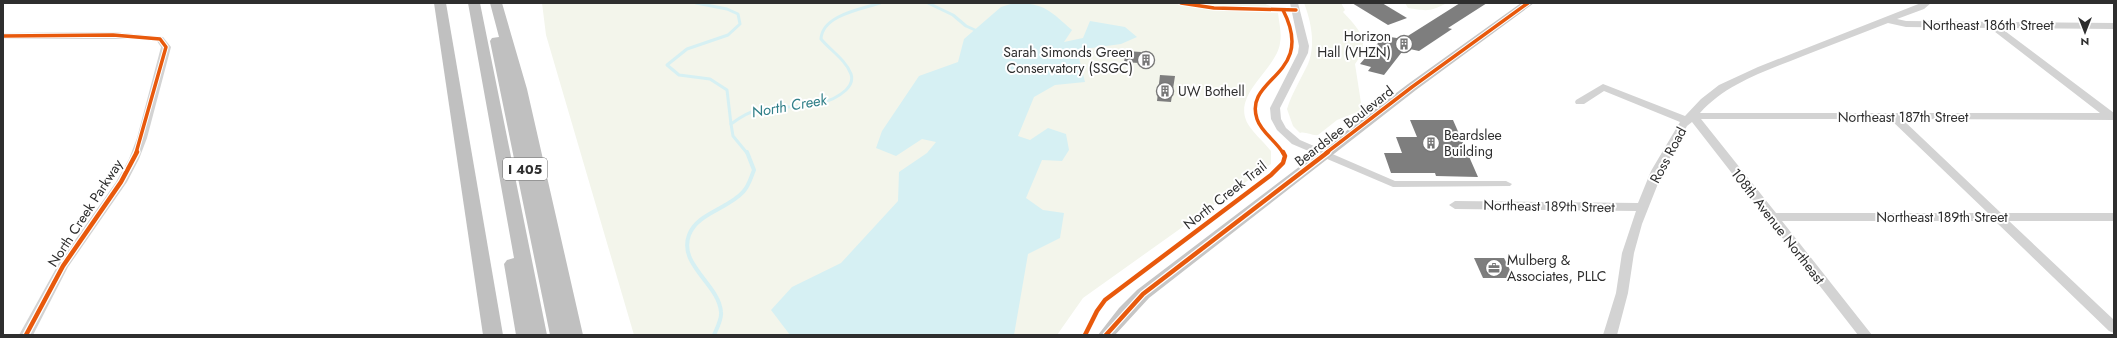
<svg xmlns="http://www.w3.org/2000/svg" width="2117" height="338" font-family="Jost,sans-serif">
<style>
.green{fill:#f3f5eb}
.water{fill:#d6f0f3}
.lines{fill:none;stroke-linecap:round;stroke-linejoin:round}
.stream-far1{stroke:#d6f0f3;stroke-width:3}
.stream{stroke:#d6f0f3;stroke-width:4}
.building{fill:#7e7e7e}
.minor{fill:#d3d3d3;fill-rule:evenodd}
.major{fill:#c6c6c6;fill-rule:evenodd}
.highway{fill:#c0c0c0;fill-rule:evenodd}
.cycleway-far1-casing{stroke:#fff;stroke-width:5.5}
.cycleway-casing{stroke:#fff;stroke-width:7}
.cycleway-far1{stroke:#e8590c;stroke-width:3.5}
.cycleway{stroke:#e8590c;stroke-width:4.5}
.labels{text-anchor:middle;stroke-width:4;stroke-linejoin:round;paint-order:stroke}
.shield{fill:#fff;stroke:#6d6d6d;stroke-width:1}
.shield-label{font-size:13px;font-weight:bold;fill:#2e2e2e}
.street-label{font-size:14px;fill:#2e2e2e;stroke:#fff}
.poi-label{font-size:14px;fill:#2e2e2e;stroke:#fff;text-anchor:start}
.water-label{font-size:15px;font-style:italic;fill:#328089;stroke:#fff}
</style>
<rect width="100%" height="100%" fill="#fff"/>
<g class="green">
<path d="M 542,3 L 1173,3 L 1208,9 L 1278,13 C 1279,22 1282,34 1280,43 C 1277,68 1235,92 1246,120 C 1249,129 1265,143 1271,151 L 1271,164 L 1083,298 L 1057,335 L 634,335 L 546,35 Z"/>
<path d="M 1190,3 L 1263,3 L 1277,9 L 1220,7 Z"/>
<path d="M 1304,3 L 1341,3 L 1345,10 L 1343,12 C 1359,29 1372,42 1355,64 L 1361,103 L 1370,107 L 1337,120 L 1318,135 C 1312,136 1305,131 1300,133 L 1293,126 L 1287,109 C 1292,93 1301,79 1308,64 C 1316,45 1311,21 1304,3 Z"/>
<path d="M 1405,3 L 1447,3 C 1430,12 1427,11 1408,8 Z"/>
</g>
<path class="water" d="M 1014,3 C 1045,3 1050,11 1072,30 L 1064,42 L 1083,38 L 1090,21 L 1125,27 L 1137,37 L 1121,44 L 1077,50 L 1085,82 L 1055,85 L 1034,97 L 1018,136 L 1030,140 L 1048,128 L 1066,134 L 1069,150 L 1062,161 L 1042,160 L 1026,198 L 1043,210 L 1064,213 L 1060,238 L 1028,254 L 1014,335 L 790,335 L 771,310 L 792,287 L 841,263 L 898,201 L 899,172 L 927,153 L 936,142 L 922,139 L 896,156 L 876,148 L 882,131 L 919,76 L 958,62 L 964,39 L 1001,7 Z"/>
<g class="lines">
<g class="stream-far1">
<path d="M 696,3 L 727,9 L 738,14 L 740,24 L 728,35 L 687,49 L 667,65 L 679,75 L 710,79 L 727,90 L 731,124"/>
<path d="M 928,3 L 953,15 L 966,26 L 975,30"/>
<path d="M 747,153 L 733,136 L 731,124 C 739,118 748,112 758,110 C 787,104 822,112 846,90 C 850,86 853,80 851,74 C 846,60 830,50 821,39 C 822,15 862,9 880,3"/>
</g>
<path class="stream" d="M 714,335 C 717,328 722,319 721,312 C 719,284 678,265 689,235 C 697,213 728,209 743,192 C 749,186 751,177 754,170 L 747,152"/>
</g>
<g class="building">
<path d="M 1352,3 L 1382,3 L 1407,18 L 1388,25 Z"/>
<path d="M 1460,3 L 1487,3 L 1448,28 L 1452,29 L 1419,51 L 1405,48 L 1384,75 L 1368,71 L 1371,67 L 1360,64 L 1384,36 L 1403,39 Z"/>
<path d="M 1126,51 L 1141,52 L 1139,63 L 1124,62 Z"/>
<path d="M 1160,75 L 1175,76 L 1171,102 L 1157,101 Z"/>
<path d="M 1410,120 L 1453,120 L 1478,177 L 1436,176 L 1435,173 L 1391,173 L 1384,153 L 1402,153 L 1396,137 L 1417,137 Z"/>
<path d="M 1474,258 L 1504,258 L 1514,278 L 1483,278 Z"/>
</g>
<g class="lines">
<g class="minor">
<path d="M 1290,3 L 1298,3 L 1309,46 L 1308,53 L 1280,108 L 1281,119 L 1286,128 L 1300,140 L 1395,181 L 1506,181 L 1512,184 L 1510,186 L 1393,187 L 1292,144 L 1277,130 L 1271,119 L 1270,108 L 1298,53 L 1299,46 Z"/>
<path d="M 1921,3 L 1931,3 L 1924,9 L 1897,19 L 1906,21 L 2114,23 L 2114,29 L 2001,28 L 2114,113 L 2114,120 L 1902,119 L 2001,213 L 2114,213 L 2114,221 L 2009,221 L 2114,320 L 2114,333 L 2109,331 L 1995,221 L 1782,221 L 1872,335 L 1858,335 L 1692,122 L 1687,126 L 1663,171 L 1642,224 L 1634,253 L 1628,293 L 1617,335 L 1603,335 L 1616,293 L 1622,253 L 1636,211 L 1455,209 L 1449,205 L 1455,201 L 1638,203 L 1651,171 L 1680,122 L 1604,91 L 1584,104 L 1576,104 L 1575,102 L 1576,100 L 1603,84 L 1685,116 L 1701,99 L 1719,85 L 1758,67 ZM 1888,23 L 1906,27 L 1990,28 L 2100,113 L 1700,113 C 1727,83 1766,71 1803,56 C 1831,45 1860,34 1888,23 ZM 1701,119 L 1890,119 L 1988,213 L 1776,213 Z"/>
<path d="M 113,32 L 163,37 L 171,47 L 147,138 L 139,159 L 127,182 L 68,267 L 33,335 L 19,335 L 59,263 L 116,182 L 129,159 L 137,138 L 161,47 L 157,41 L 136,39 L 3,39 L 3,33 Z"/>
</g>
<path class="major" d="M 1521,3 L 1534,3 L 1416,90 L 1149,298 L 1115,335 L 1098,335 L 1119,308 L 1137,290 L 1408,84 Z"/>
<g class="highway">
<path d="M 434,3 L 446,3 L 503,335 L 483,335 Z"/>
<path d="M 468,3 L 480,3 L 547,335 L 516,335 L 504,264 L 507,260 L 514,258 Z"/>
<path d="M 490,3 L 502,3 L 527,89 L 583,335 L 550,335 L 490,41 L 492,38 L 499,37 Z"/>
</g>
<g class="cycleway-far1-casing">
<g id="cycleway-far1">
<path d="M 1181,3 L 1214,8 L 1296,10"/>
<path d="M 1283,10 C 1317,76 1243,77 1257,119 C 1261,132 1276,141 1283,153"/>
<path d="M 3,36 L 113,35 L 160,39 L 166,47 L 136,153"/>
<path d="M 1326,153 L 1412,87 L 1528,3"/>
</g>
</g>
<g class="cycleway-casing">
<g id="cycleway">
<path d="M 26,335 L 63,266 L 121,182 L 137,152"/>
<path d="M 1085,335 L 1097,311 L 1105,300 L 1271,175 L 1283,163 L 1285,156 L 1283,152"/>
<path d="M 1106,335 L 1143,294 L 1328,152"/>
</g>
</g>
<use href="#cycleway-far1" class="cycleway-far1"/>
<use href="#cycleway" class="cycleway"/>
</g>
<defs>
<g id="building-ring" transform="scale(0.9)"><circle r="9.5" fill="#fff" stroke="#777" stroke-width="1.5"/><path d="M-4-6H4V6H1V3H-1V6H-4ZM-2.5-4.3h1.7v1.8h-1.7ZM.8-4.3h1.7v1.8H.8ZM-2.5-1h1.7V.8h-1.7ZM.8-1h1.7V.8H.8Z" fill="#777"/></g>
<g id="office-ring" transform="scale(0.9)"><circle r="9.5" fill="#fff" stroke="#777" stroke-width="1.5"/><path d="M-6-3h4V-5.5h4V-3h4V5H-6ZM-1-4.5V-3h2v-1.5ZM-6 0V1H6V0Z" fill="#777"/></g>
</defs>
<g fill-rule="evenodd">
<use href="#building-ring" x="1404" y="44"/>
<use href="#building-ring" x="1146" y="60"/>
<use href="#building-ring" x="1165" y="91"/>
<use href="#building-ring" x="1431" y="143"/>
<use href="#office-ring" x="1494" y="268"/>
</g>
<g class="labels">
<rect class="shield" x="503" y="158" width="44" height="22" rx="3"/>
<g class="shield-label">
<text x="525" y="174">I 405</text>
</g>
<g class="street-label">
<text x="1988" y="30">Northeast 186th Street</text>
<text x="1903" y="122">Northeast 187th Street</text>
<text transform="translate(1344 126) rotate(-38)" y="5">Beardslee Boulevard</text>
<text transform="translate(1668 155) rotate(-62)" y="5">Ross Road</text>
<text transform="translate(1225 195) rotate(-38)" y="5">North Creek Trail</text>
<text transform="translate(1549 206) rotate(1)" y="5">Northeast 189th Street</text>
<text transform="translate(85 213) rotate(-57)" y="5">North Creek Parkway</text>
<text x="1942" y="222">Northeast 189th Street</text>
<text transform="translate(1778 226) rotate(52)" y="5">108th Avenue Northeast</text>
</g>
<g class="poi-label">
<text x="1391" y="41" text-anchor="end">Horizon<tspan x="1391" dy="16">Hall (VHZN)</tspan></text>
<text x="1133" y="57" text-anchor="end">Sarah Simonds Green<tspan x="1133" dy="16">Conservatory (SSGC)</tspan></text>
<text x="1178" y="96">UW Bothell</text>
<text x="1444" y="140">Beardslee<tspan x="1444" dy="16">Building</tspan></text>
<text x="1507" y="265">Mulberg &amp;<tspan x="1507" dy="16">Associates, PLLC</tspan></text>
</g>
<g class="water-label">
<text transform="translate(789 106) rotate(-10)" y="5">North Creek</text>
</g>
</g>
<rect width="2117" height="338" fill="none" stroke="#2e2e2e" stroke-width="8"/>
<g transform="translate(2085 32) rotate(180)" stroke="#ffffff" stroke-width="3" paint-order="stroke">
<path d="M0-3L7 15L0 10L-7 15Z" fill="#2e2e2e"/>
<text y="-6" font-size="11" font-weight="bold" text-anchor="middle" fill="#2e2e2e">N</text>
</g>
</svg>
